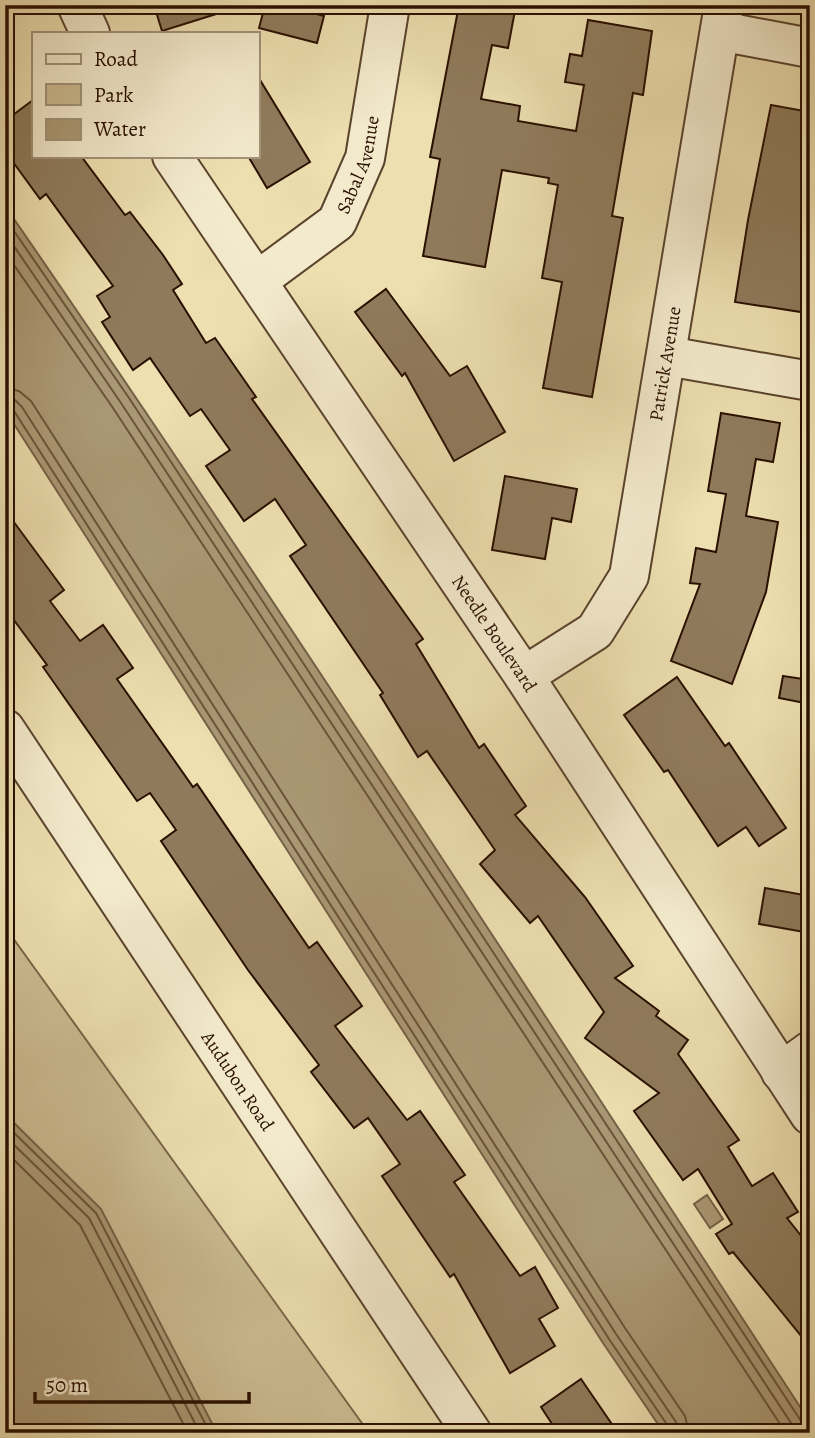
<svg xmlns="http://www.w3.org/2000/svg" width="815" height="1438" font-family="Alegreya,serif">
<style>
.green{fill:#ccbc92;stroke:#7a6649;stroke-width:2}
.water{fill:#aa9874;stroke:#766146;stroke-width:2}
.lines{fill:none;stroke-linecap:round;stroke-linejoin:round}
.shore{stroke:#6a543a;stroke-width:2}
.building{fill:#8f7b5c;stroke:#290f00;stroke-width:2}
.minor-casing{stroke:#5a432c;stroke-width:42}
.minor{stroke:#f3eacc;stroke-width:38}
.labels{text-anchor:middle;stroke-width:6;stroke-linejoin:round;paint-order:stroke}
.street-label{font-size:19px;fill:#290f00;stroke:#f3eacc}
</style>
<rect width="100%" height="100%" fill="#eddfb0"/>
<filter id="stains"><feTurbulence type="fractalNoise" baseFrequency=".00286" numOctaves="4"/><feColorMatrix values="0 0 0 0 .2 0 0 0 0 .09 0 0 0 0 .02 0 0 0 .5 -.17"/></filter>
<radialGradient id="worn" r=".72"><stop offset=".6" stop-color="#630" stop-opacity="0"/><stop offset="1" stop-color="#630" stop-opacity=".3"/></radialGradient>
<path class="green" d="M 5,927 L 369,1433 L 5,1433 Z"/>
<g class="water">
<path d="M 5,206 C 281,606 544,1015 810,1422 L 810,1433 L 664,1433 L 603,1343 L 5,410 Z"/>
<path d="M 5,1114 L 101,1209 L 217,1433 L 5,1433 Z"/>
<path d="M 707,1195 L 723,1219 L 710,1228 L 694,1204 Z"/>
</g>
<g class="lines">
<g class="shore">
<path d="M 5,218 L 129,398 L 801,1421 L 810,1425"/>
<path d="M 5,233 L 121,403 L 793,1426 L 803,1433"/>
<path d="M 5,252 L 113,408 L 786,1433"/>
<path d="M 5,388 L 19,391 L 31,401 L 625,1328 L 685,1416 L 689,1433"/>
<path d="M 5,399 L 15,400 L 22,407 L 616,1334 L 676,1422 L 678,1433"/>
<path d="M 5,407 L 14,411 L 609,1339 L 668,1426 L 669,1433"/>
<path d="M 5,1124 L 96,1213 L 210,1433"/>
<path d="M 5,1136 L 89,1218 L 200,1433"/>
<path d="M 5,1151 L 80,1225 L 188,1433"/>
</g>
</g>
<g class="building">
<path d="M 154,5 L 228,5 L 229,10 L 162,31 Z"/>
<path d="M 265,5 L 307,5 L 306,11 L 324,16 L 317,43 L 259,28 Z"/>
<path d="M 459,5 L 516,5 L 508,48 L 492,45 L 481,99 L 520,106 L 518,121 L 576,131 L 584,85 L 565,82 L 570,54 L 582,56 L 588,20 L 652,31 L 643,95 L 633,93 L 612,216 L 623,218 L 592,397 L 543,388 L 562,282 L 542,278 L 558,185 L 548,183 L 549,178 L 502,170 L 485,267 L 423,256 L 440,159 L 430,157 Z"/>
<path d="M 257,75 L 310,162 L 267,188 L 248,156 L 257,156 Z"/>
<path d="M 33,100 L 33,156 L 81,156 L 125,215 L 130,212 L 163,255 L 182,284 L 173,290 L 206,343 L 215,338 L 256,397 L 252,399 L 423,639 L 416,644 L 479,748 L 484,744 L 526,806 L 515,815 L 585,897 L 633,966 L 615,978 L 659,1011 L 656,1016 L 688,1040 L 678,1054 L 739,1140 L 728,1147 L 752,1186 L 773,1173 L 798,1212 L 787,1218 L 810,1247 L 810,1347 L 733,1252 L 729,1254 L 716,1234 L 732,1224 L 698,1169 L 683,1180 L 634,1111 L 659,1093 L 585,1038 L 604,1012 L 538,916 L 530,923 L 480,864 L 495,850 L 427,751 L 418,757 L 380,695 L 383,693 L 290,556 L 306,545 L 275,499 L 244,521 L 206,466 L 230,450 L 201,409 L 190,416 L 150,358 L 133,370 L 102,322 L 110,317 L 97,296 L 113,286 L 46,194 L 40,199 L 5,151 L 5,121 Z"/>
<path d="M 771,105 L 810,112 L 810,252 L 801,312 L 735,302 L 748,220 Z"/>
<path d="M 386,289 L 450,376 L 467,366 L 505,432 L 454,461 L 405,373 L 402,376 L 355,312 Z"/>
<path d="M 721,413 L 780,423 L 773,462 L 756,459 L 746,516 L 778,522 L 766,592 L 732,684 L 671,661 L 700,584 L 690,583 L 696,548 L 716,552 L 726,494 L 708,491 Z"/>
<path d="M 505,476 L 577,489 L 571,522 L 552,518 L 545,559 L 492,550 Z"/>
<path d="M 5,510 L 64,590 L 50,601 L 80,641 L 103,625 L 133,668 L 117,679 L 193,787 L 197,784 L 309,948 L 317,942 L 362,1006 L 335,1026 L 407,1120 L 420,1111 L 465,1175 L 454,1182 L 520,1276 L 535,1267 L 558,1308 L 539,1319 L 555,1346 L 510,1373 L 454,1274 L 450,1277 L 382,1176 L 400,1164 L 368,1118 L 354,1128 L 311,1072 L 319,1065 L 248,970 L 161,841 L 176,830 L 150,793 L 137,801 L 43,667 L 47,665 L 5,608 Z"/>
<path d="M 783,676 L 810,680 L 810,704 L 779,698 Z"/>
<path d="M 677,677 L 725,746 L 729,743 L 786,828 L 759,846 L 746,827 L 718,846 L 668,770 L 664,772 L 624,715 Z"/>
<path d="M 765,888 L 810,896 L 810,933 L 759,924 Z"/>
<path d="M 581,1379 L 618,1433 L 558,1433 L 541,1407 Z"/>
</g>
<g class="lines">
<g class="minor-casing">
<g id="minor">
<path d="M 77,5 L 90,33"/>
<path d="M 720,31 L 810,48"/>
<path id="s1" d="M 172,156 L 524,676 L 810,1115"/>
<path id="s2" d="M 257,281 L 337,222 L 365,158 L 390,5"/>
<path d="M 667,356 L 810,381"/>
<path id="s3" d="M 524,676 L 595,631 L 629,576 L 724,5"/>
<path id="s4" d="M 5,729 L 472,1433"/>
<path d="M 781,1072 L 810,1051"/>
</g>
</g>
<use href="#minor" class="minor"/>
</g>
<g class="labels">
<g class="street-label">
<text dy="7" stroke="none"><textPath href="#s2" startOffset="161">Sabal Avenue</textPath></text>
<text dy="7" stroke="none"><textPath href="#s3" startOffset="364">Patrick Avenue</textPath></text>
<text dy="7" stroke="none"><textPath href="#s1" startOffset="576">Needle Boulevard</textPath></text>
<text dy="7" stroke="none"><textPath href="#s4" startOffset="422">Audubon Road</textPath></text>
</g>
</g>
<rect width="815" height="1438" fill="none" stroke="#eddfb0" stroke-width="28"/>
<rect x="7" y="7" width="801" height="1424" fill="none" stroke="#290f00" stroke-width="3.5"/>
<rect x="14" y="14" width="787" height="1410" fill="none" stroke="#290f00" stroke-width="2"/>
<rect x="32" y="32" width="228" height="126" fill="#f3eacc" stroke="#a2927a" stroke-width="2"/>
<rect x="46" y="54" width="35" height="10" fill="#f3eacc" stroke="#a2927a" stroke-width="2"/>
<text x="94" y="66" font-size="21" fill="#290f00">Road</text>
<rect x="46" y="84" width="35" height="21" fill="#ccbc92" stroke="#a2927a" stroke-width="2"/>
<text x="94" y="102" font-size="21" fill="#290f00">Park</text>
<rect x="46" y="119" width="35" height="21" fill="#aa9874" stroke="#a2927a" stroke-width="2"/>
<text x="94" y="136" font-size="21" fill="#290f00">Water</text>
<path d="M35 1392v10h214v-10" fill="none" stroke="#290f00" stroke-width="3.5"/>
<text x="46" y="1392" font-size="21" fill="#290f00" stroke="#f3eacc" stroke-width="5" paint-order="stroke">50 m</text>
<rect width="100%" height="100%" filter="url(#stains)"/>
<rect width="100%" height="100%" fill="url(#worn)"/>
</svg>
